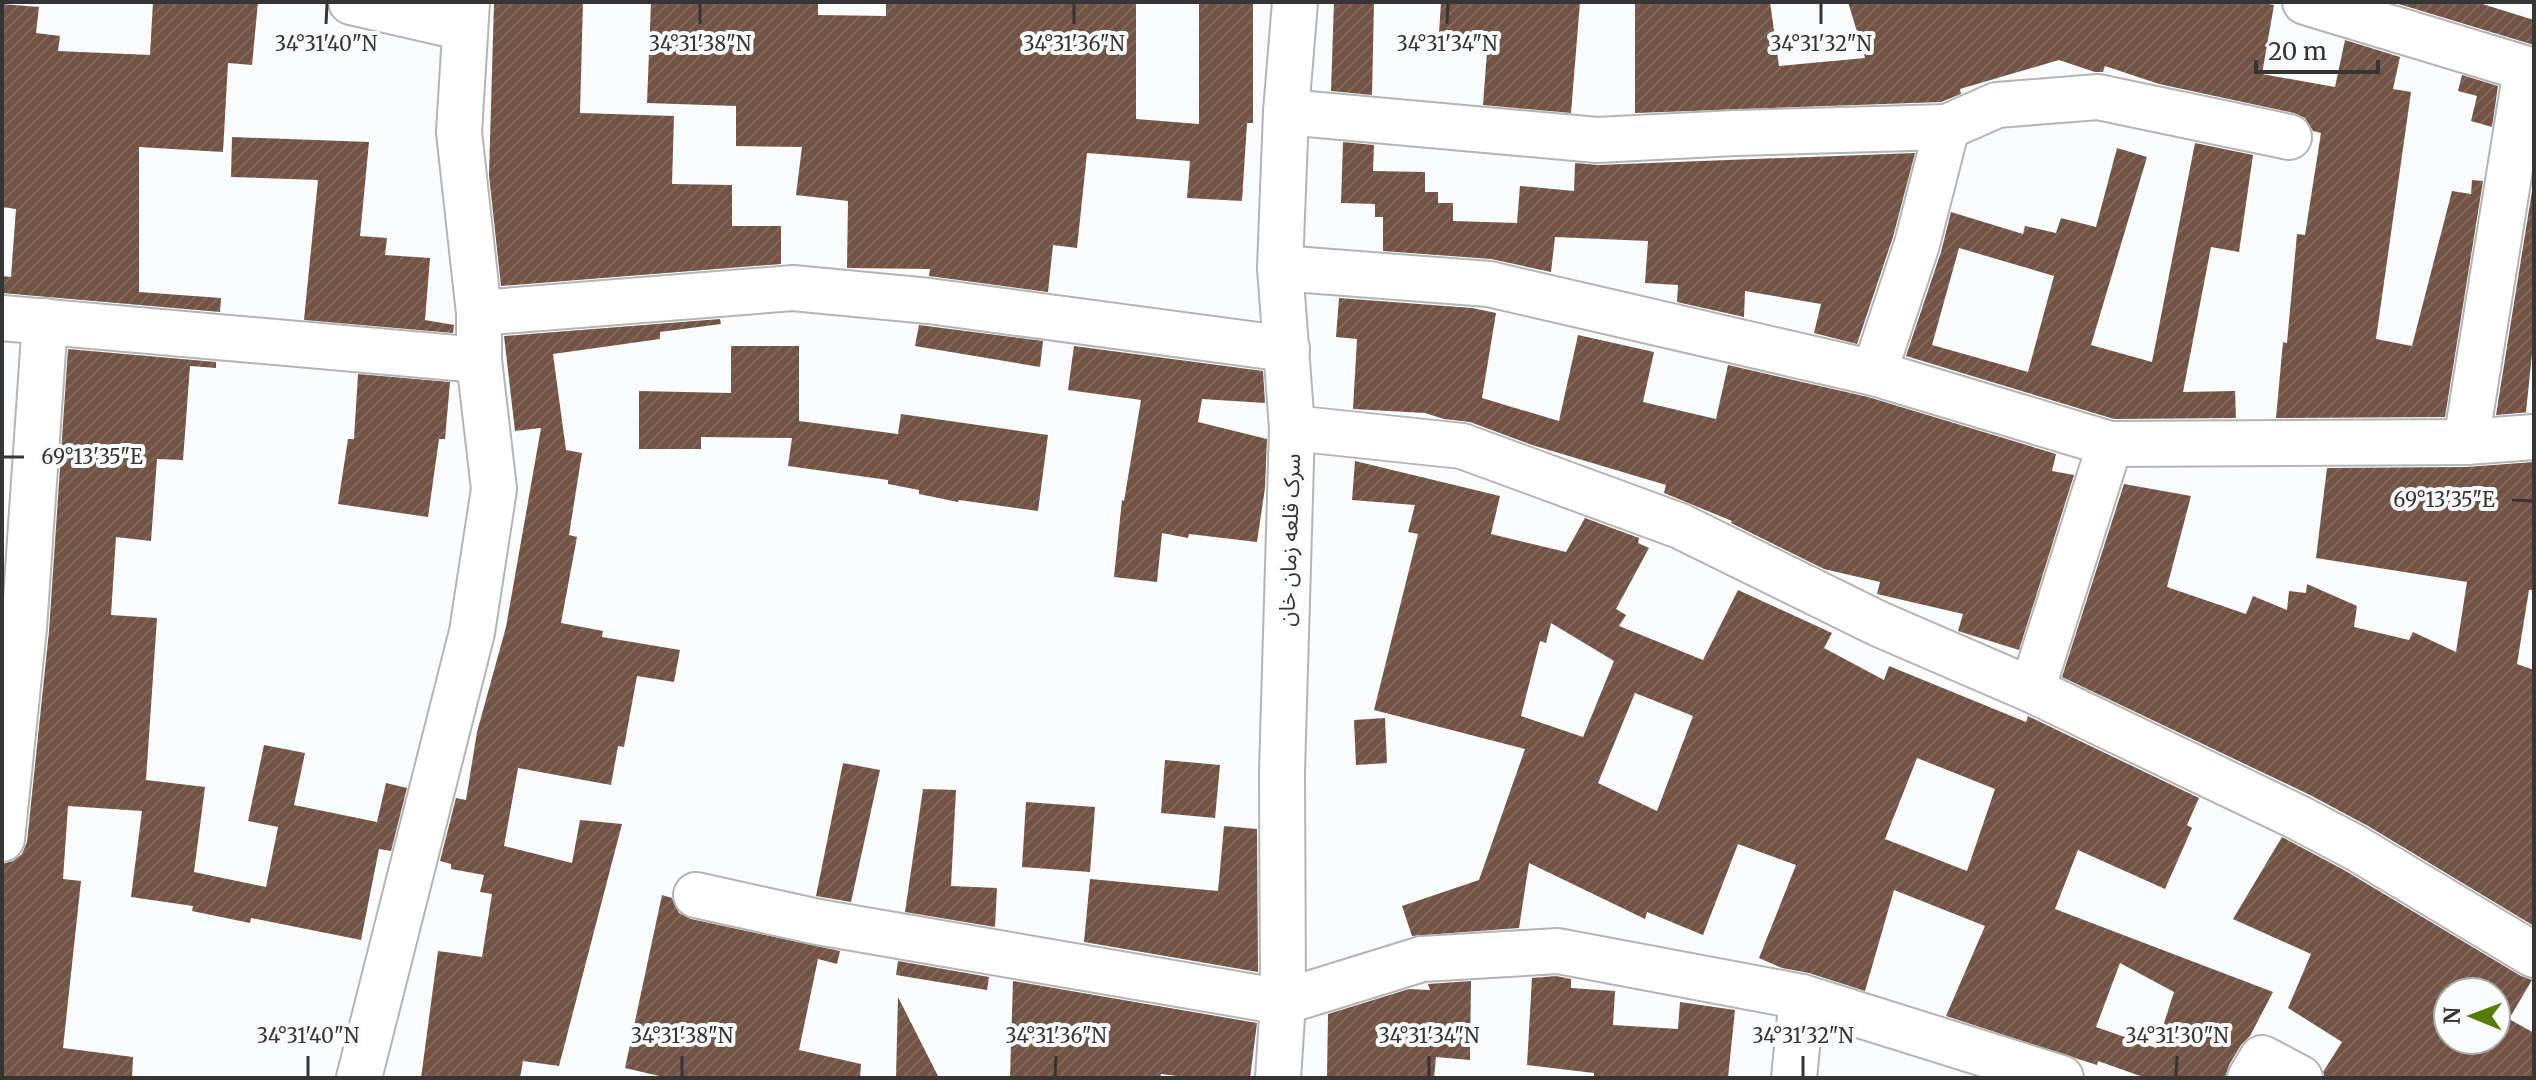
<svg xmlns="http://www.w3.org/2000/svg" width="2536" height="1080" font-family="Merriweather,'Noto Sans Arabic',serif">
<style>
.building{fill:url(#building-hatch);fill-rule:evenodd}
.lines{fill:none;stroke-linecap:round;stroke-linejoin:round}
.street-casing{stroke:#b4b4b5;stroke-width:48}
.secondary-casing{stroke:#b4b4b5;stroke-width:48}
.street{stroke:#fff;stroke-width:44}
.secondary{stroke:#fff;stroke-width:44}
.ticks{fill:none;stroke:#353536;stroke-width:3}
.labels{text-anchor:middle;stroke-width:8;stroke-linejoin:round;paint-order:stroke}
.street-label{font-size:22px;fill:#353536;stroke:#fafbfc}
.ticks-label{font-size:20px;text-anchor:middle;fill:#353536;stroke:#fafbfc;stroke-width:8;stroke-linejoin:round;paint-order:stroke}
</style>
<defs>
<pattern id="building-hatch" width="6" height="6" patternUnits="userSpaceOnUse" patternTransform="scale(2)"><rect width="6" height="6" fill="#725344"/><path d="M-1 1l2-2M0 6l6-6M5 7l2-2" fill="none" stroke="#82695d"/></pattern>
</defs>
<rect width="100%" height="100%" fill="#fafbfc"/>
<g class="building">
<path d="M 153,2 L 258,2 L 252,65 L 228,63 L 223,152 L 139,147 L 139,292 L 221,298 L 220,312 L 2,293 L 2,276 L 11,277 L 16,209 L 2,207 L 2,4 L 39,7 L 36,33 L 60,36 L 58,51 L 150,55 Z"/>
<path d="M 494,2 L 583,2 L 580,113 L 674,116 L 672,184 L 732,185 L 732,226 L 781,226 L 781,264 L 501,286 L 489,175 Z"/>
<path d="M 651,2 L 818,2 L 818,15 L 886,16 L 886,2 L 1136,2 L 1136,119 L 1199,124 L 1199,2 L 1253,2 L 1253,123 L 1247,123 L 1242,201 L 1187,198 L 1190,161 L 1087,153 L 1077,248 L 1053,245 L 1048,292 L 929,276 L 930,269 L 847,268 L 848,201 L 796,195 L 802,147 L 736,146 L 736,106 L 647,103 Z"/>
<path d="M 1334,2 L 1374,2 L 1372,95 L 1331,91 Z"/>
<path d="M 1441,2 L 1580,2 L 1571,113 L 1483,105 L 1488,38 L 1439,33 Z"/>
<path d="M 1635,2 L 1770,2 L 1779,66 L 1865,58 L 1848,2 L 2257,2 L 2274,5 L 2262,74 L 2335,87 L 2345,40 L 2400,57 L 2393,89 L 2411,92 L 2376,339 L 2412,346 L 2452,191 L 2471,194 L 2472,180 L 2483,181 L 2445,417 L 2276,418 L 2283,342 L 2287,343 L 2297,234 L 2305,235 L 2321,133 L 2313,131 L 2305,118 L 2294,113 L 2159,84 L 2105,66 L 2103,72 L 2095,72 L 2059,60 L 1960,89 L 1961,94 L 1941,102 L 1635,113 Z"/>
<path d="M 2392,2 L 2476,2 L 2534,20 L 2534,45 Z"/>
<path d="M 2462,75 L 2498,86 L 2492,127 L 2471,121 L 2477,96 L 2458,91 Z"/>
<path d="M 232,137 L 369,142 L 360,236 L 387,238 L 385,255 L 430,258 L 425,320 L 454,325 L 453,333 L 304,320 L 318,180 L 231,177 Z"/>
<path d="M 1343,142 L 1374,145 L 1373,171 L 1425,172 L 1425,192 L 1438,192 L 1438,203 L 1453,203 L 1453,221 L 1517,223 L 1520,186 L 1574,191 L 1575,163 L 1598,165 L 1915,153 L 1893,237 L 1857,344 L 1814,333 L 1821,304 L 1745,291 L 1744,317 L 1677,302 L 1678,285 L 1645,283 L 1648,241 L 1555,237 L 1551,272 L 1491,259 L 1383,251 L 1383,217 L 1375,217 L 1375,204 L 1341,203 Z"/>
<path d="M 2195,143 L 2253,155 L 2239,252 L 2211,247 L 2183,392 L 2235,391 L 2236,418 L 2114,419 L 1906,356 L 1941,252 L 1951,212 L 2023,234 L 2025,226 L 2056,233 L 2061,218 L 2096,227 L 2117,148 L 2147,157 L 2091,345 L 2152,362 ZM 1959,248 L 2054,276 L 2028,372 L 1932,345 Z"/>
<path d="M 2533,185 L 2534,334 L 2526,412 L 2530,412 L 2496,415 Z"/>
<path d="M 1339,298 L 1472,308 L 1496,313 L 1482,398 L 1559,421 L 1578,335 L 1654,352 L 1643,402 L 1716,419 L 1728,365 L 1868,397 L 2056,454 L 2052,471 L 2074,475 L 2019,650 L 1958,631 L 1963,614 L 1877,594 L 1880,582 L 1824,569 L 1731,523 L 1732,521 L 1664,493 L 1666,485 L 1532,445 L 1470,422 L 1444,419 L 1425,413 L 1353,409 L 1357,339 L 1336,337 Z"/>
<path d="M 720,319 L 721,324 L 660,332 L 660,339 L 553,354 L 566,450 L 582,453 L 569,535 L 577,537 L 561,623 L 603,631 L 602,637 L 680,650 L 674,682 L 637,676 L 624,747 L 618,746 L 611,785 L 518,768 L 504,846 L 572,863 L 580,820 L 622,824 L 559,1066 L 523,1061 L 520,1078 L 421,1078 L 438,951 L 482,957 L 492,894 L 480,892 L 484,875 L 451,869 L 451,864 L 440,861 L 456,798 L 466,800 L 477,732 L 506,627 L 541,428 L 515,431 L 504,336 Z"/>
<path d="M 919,325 L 1043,341 L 1040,367 L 915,346 Z"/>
<path d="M 731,346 L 799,346 L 799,421 L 898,434 L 901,414 L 1048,435 L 1038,511 L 959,500 L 958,502 L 919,494 L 919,490 L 888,484 L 888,480 L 788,466 L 792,438 L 701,437 L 701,449 L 639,449 L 639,391 L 731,393 Z"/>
<path d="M 1074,346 L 1263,371 L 1265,403 L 1202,399 L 1198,422 L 1267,439 L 1265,488 L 1257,542 L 1189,534 L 1188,538 L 1162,533 L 1157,582 L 1114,577 L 1122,500 L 1124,501 L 1141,400 L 1068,390 Z"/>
<path d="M 68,349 L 216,362 L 216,368 L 190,366 L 183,460 L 157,459 L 151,541 L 116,537 L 111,615 L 157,618 L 146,780 L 205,787 L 194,872 L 266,887 L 278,827 L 248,821 L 264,745 L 305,753 L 294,805 L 377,822 L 386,783 L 407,788 L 391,851 L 379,849 L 361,940 L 251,918 L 250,923 L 192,911 L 193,906 L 131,897 L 142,811 L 68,806 L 63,879 L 81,881 L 63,1048 L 133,1057 L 132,1078 L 2,1078 L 2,864 L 13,861 L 22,854 L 27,842 L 49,631 Z"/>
<path d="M 358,374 L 450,382 L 445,439 L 439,439 L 428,517 L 338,504 L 348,439 L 354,439 Z"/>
<path d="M 1355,461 L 1500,496 L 1491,534 L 1566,552 L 1585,518 L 1639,538 L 1638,543 L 1649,548 L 1616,609 L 1626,615 L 1619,626 L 1703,660 L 1738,590 L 1832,633 L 1824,648 L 1884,680 L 1889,666 L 2026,722 L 2028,716 L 2199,798 L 2187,825 L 2192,828 L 2165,889 L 2078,850 L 2055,909 L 2273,992 L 2250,1036 L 2241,1045 L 2229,1065 L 2225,1078 L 2146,1078 L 2098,1061 L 2097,1065 L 2075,1058 L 1946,1016 L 1985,926 L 1894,890 L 1865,991 L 1809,973 L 1782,968 L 1759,958 L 1796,865 L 1738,844 L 1703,935 L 1647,912 L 1645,919 L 1529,863 L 1519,928 L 1412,936 L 1402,906 L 1479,880 L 1525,749 L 1374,710 L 1418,534 L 1408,532 L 1415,505 L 1352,500 ZM 1551,623 L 1614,661 L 1583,737 L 1521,716 L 1540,641 L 1546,643 ZM 1635,693 L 1693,716 L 1657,811 L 1598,783 ZM 1917,758 L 1995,789 L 1967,871 L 1885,839 ZM 2120,963 L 2174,992 L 2156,1048 L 2096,1027 Z"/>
<path d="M 2534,462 L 2534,590 L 2529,590 L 2517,664 L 2534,670 L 2534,926 L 2368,826 L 2310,795 L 2062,677 L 2124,484 L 2191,496 L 2167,587 L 2246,614 L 2253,596 L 2287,610 L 2289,591 L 2306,593 L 2307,584 L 2357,606 L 2354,627 L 2409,640 L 2413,632 L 2456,652 L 2467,582 L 2316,558 L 2327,468 L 2466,467 Z"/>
<path d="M 1385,718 L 1387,763 L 1356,765 L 1354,720 Z"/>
<path d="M 1165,760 L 1220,765 L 1215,818 L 1161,813 Z"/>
<path d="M 843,763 L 880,770 L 851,902 L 816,896 Z"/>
<path d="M 923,789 L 956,790 L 951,886 L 997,888 L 995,927 L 905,912 Z"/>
<path d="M 1026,802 L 1095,807 L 1090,872 L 1022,867 Z"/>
<path d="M 1224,826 L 1257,829 L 1258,972 L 1084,942 L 1090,879 L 1218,891 Z"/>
<path d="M 2282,837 L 2344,870 L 2521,976 L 2532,980 L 2509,1019 L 2534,1033 L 2534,1078 L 2325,1078 L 2323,1072 L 2342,1042 L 2288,1008 L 2311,954 L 2233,919 ZM 2448,992 L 2496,992 L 2496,1040 L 2448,1040 Z"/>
<path d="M 662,895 L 672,898 L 679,913 L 691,919 L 840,951 L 837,964 L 818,959 L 799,1050 L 861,1064 L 860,1078 L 668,1078 L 625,1068 Z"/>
<path d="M 898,961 L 989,977 L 987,990 L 896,975 Z"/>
<path d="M 1556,976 L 1571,979 L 1571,988 L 1615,991 L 1613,1025 L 1678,1029 L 1680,1002 L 1735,1010 L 1728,1078 L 1594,1078 L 1594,1073 L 1527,1065 L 1532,978 Z"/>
<path d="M 1013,981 L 1257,1023 L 1250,1078 L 1194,1078 L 1161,1074 L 1160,1078 L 1010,1078 Z"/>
<path d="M 1471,981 L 1470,1060 L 1436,1057 L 1434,1078 L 1327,1078 L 1328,1014 L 1409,989 L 1430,990 L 1428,984 Z"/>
<path d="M 898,997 L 939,1078 L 896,1078 Z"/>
</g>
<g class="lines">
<g class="street-casing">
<g id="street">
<path d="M 351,2 L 465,28"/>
<path d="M 2305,2 L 2534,71"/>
<path d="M 1286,112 L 1597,140 L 1735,133 L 1947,127 L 1997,105 L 2098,97 L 2289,137"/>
<path d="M 1280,268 L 1489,284 L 1874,373 L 2110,444 L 2466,442 L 2534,437"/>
<path d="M 479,313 L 793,288 L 929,301 L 1287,349"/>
<path d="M 2,318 L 479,360"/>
<path d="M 1874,373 L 1917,244 L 1947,127"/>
<path d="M 1292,428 L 1462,446 L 1680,526 L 1879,624 L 2032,690 L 2299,818 L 2356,848 L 2534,955"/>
<path d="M 2466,442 L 2526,70"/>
<path d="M 2032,690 L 2110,444"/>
<path d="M 2,839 L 24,628 L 45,321"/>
<path d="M 696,895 L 818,922 L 1283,1002 L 1422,959 L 1558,951 L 1802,997 L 2061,1078"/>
<path d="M 359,1078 L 472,632 L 494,489 L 479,360 L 479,313 L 459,132 L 467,2"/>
<path d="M 1794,1078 L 1802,997"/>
<path d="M 2250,1078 L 2262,1058 L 2300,1078"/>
</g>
</g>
<g class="secondary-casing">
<path id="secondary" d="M 1278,1078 L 1283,1002 L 1282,772 L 1292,428 L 1280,268 L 1286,112 L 1295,2"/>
</g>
<use href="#street" class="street"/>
<use href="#secondary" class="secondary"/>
</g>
<path class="ticks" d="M 326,24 L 327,4M 700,24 L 700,4M 1074,24 L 1074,4M 1447,24 L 1448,4M 1821,24 L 1821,4M 4,457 L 24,457M 2512,500 L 2532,501M 308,1076 L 308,1056M 682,1076 L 682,1056M 1055,1076 L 1056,1056M 1429,1076 L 1429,1056M 1803,1076 L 1803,1056M 2176,1076 L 2177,1056"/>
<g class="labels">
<g class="street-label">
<text transform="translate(1289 540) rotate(-88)" y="8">سرک قلعه زمان خان</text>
</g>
</g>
<g class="ticks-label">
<text x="326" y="51">34°31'40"N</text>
<text x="700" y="51">34°31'38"N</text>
<text x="1074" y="51">34°31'36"N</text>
<text x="1447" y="51">34°31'34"N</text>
<text x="1821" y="51">34°31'32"N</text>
<text x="92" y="464">69°13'35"E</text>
<text x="2444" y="507">69°13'35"E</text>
<text x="308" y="1043">34°31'40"N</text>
<text x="682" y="1043">34°31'38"N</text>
<text x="1056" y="1043">34°31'36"N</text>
<text x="1429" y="1043">34°31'34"N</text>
<text x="1803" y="1043">34°31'32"N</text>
<text x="2177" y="1043">34°31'30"N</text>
</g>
<rect width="2536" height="1080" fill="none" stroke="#353536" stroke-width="8"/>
<g transform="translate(2472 1016) rotate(271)"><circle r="38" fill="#fafbfc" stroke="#abacad" stroke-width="2"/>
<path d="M0-6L14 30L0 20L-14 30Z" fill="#557e00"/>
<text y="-12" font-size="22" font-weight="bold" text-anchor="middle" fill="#353536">N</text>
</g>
<path d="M2256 60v12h122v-12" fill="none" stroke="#353536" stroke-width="4"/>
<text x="2268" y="60" font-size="24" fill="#353536" stroke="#fafbfc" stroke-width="6" paint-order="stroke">20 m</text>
</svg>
